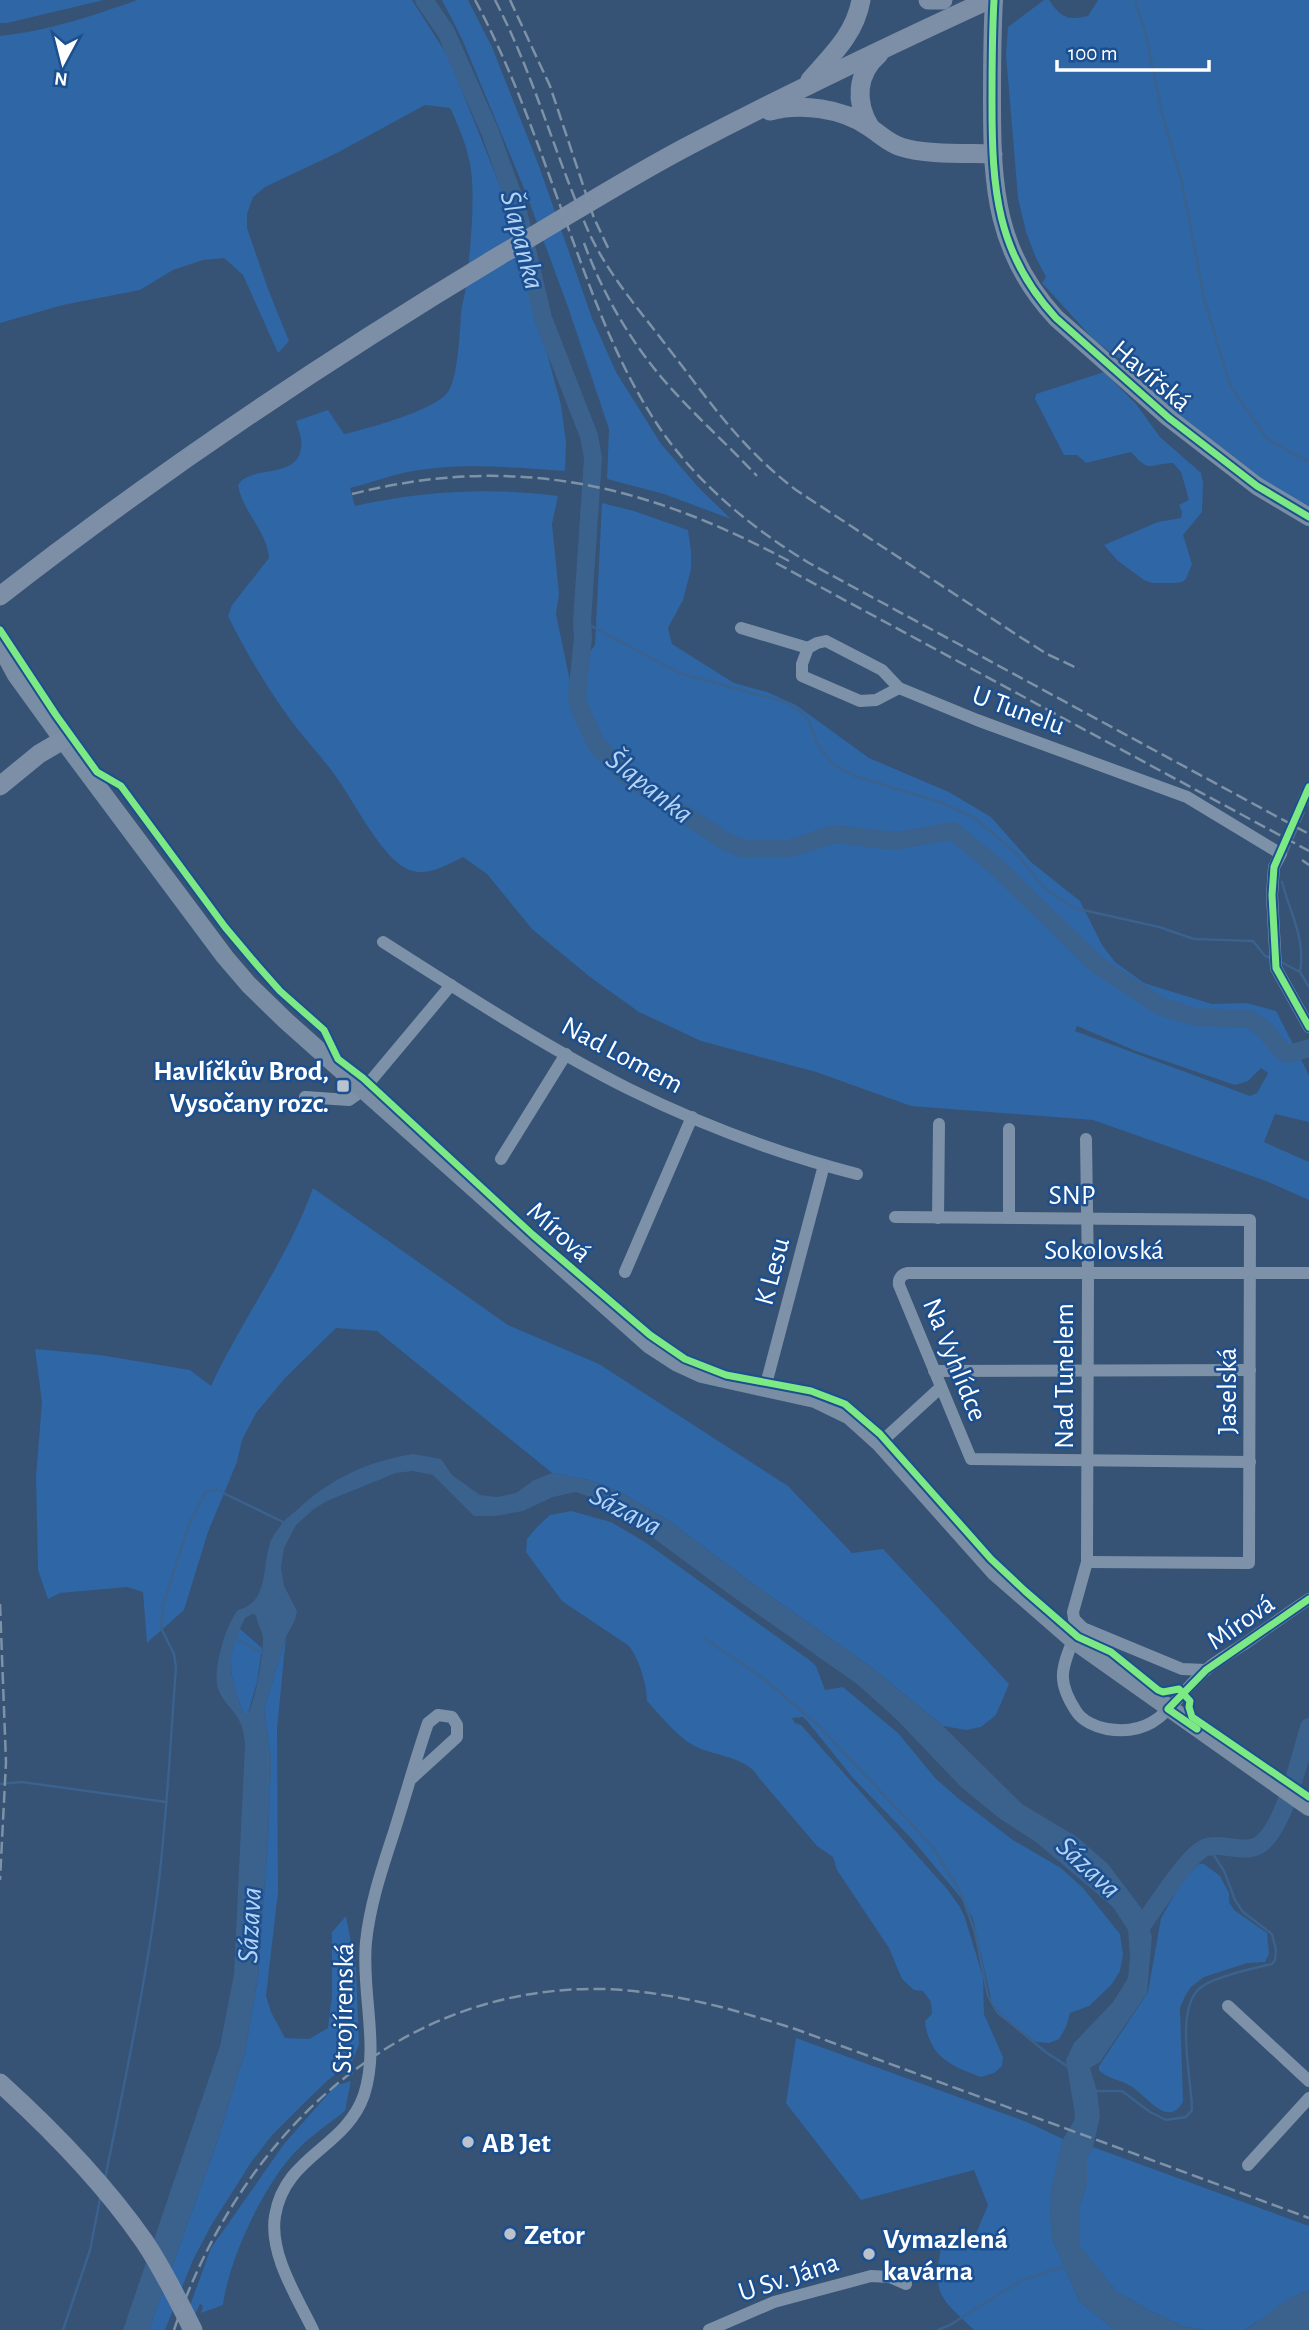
<svg xmlns="http://www.w3.org/2000/svg" width="1309" height="2330" font-family="'Alegreya Sans',sans-serif">
<style>
.green{fill:#2f66a5;fill-rule:evenodd}
.water{fill:#3b618d;fill-rule:evenodd}
.lines{fill:none;stroke-linecap:round;stroke-linejoin:round}
.stream{stroke:#3b618d;stroke-width:2.5}
.river{stroke:#3b618d;stroke-width:18}
.street-tunnel{stroke:#546c89;stroke-width:12;stroke-dasharray:12 6;stroke-linecap:butt}
.street{stroke:#7d92a8;stroke-width:12}
.secondary{stroke:#798da4;stroke-width:18}
.primary{stroke:#7d8ea7;stroke-width:19}
.rail{stroke:#7e92a7;stroke-width:2.5;stroke-dasharray:12 5;stroke-linecap:butt}
.cycleway-casing{stroke:#1b4f8f;stroke-width:11}
.cycleway{stroke:#7ce984;stroke-width:7}
.poi-dot{fill:#b9c2ce;stroke:#1b4f8f;stroke-width:2.5}
.labels{text-anchor:middle;stroke-width:5;stroke-linejoin:round;paint-order:stroke}
.street-label{font-size:28px;fill:#fff;stroke:#1b4f8f}
.poi-label{font-size:28px;font-weight:bold;fill:#fff;stroke:#1b4f8f;text-anchor:start}
.water-label{font-size:30px;font-style:italic;fill:#b5d3f5;stroke:#1b4f8f}
</style>
<rect width="100%" height="100%" fill="#365274"/>
<g class="green">
<path d="M 0,0 L 104,0 L 7,23 L 0,23 Z"/>
<path d="M 137,0 L 412,0 L 449,58 L 506,201 L 561,405 L 566,442 L 565,471 C 512,467 455,462 403,473 C 385,477 368,484 350,488 L 355,506 C 421,491 491,487 558,496 L 552,524 L 559,594 L 556,614 L 579,724 L 588,707 L 583,690 L 581,663 L 595,645 L 602,503 L 634,511 L 688,530 L 691,551 L 691,569 L 683,600 L 668,628 L 672,644 L 734,683 L 767,692 L 796,705 L 869,758 L 949,792 L 991,817 L 1031,862 L 1080,901 L 1102,945 L 1115,962 L 1144,983 L 1212,1004 L 1247,1003 L 1276,1011 L 1309,1075 L 1309,1122 L 1275,1114 L 1264,1142 L 1309,1162 L 1309,1200 L 1266,1181 L 1093,1120 L 911,1106 L 816,1072 L 701,1041 L 639,1012 L 590,977 L 532,929 L 487,874 L 463,857 C 446,865 427,878 407,869 C 382,857 355,804 339,781 C 325,760 307,742 292,722 C 268,689 246,653 228,616 L 232,605 L 269,558 C 267,531 242,511 238,485 C 251,464 297,480 301,448 C 303,439 298,429 296,421 L 328,410 L 344,434 C 367,429 435,410 448,392 C 458,378 460,330 461,313 C 462,304 465,295 466,286 C 470,252 474,214 472,179 C 470,153 461,131 450,108 L 425,105 L 337,153 L 265,187 L 253,197 L 247,214 L 247,228 L 268,289 L 289,341 L 278,353 L 243,275 L 224,258 L 203,260 L 173,270 L 140,290 L 63,305 L 0,323 L 0,36 C 51,30 89,17 137,0 ZM 1077,1026 L 1136,1051 L 1235,1085 L 1248,1081 L 1261,1068 L 1268,1073 L 1257,1093 L 1250,1096 L 1075,1031 Z"/>
<path d="M 442,0 L 468,0 L 492,47 L 539,166 L 592,318 L 616,372 L 661,444 L 699,488 L 731,519 L 664,494 L 607,479 L 609,429 L 568,307 L 526,193 L 462,39 Z"/>
<path d="M 1044,0 L 1049,0 C 1060,17 1068,21 1088,16 L 1098,0 L 1309,0 L 1309,507 L 1262,481 L 1144,389 L 1146,378 L 1125,367 L 1124,362 L 1095,341 L 1042,283 L 1046,277 L 1036,258 L 1026,232 L 1018,198 L 1006,55 L 1008,27 Z"/>
<path d="M 1104,372 L 1136,404 L 1160,437 L 1201,473 L 1203,482 L 1202,512 L 1183,535 L 1192,564 L 1186,579 L 1182,582 L 1176,583 L 1152,583 L 1144,580 L 1118,561 L 1104,545 L 1158,522 L 1181,518 L 1182,512 L 1179,505 L 1189,500 L 1181,472 L 1173,463 C 1147,464 1151,474 1131,452 L 1086,463 L 1077,455 L 1064,455 L 1035,399 L 1036,394 Z"/>
<path d="M 313,1188 L 508,1325 L 599,1364 L 788,1486 L 852,1553 L 883,1549 L 1009,1684 L 996,1715 L 981,1727 L 966,1730 L 943,1726 L 871,1667 L 749,1581 L 669,1521 L 618,1491 L 589,1480 L 552,1473 L 377,1331 L 336,1328 L 285,1378 L 256,1413 L 242,1440 L 237,1462 L 208,1532 L 184,1610 L 147,1643 L 143,1592 L 127,1587 L 60,1593 L 48,1599 L 38,1570 L 36,1477 L 42,1402 L 35,1349 L 100,1355 L 190,1370 L 211,1386 C 242,1319 288,1258 313,1188 Z"/>
<path d="M 571,1511 L 611,1522 L 645,1542 L 808,1659 L 816,1666 L 825,1690 L 843,1687 L 898,1733 L 936,1779 L 959,1799 L 1013,1840 L 1061,1868 L 1083,1888 L 1120,1934 L 1123,1955 L 1120,1971 L 1112,1984 L 1089,2006 L 1070,2013 L 1066,2027 L 1059,2039 L 1049,2043 L 1036,2042 L 1003,2017 L 992,2003 L 973,1919 L 962,1899 L 910,1837 L 853,1778 L 807,1721 L 803,1717 L 792,1718 L 795,1723 L 801,1725 L 947,1889 L 960,1907 L 965,1918 L 983,1977 L 984,2014 L 1003,2057 L 1002,2066 L 994,2073 L 981,2077 C 951,2066 929,2057 925,2021 L 932,2014 L 931,2002 L 923,1991 L 914,1990 L 902,1979 L 889,1948 L 837,1870 L 833,1857 L 817,1846 L 759,1778 C 749,1759 720,1756 701,1749 C 680,1741 662,1717 647,1701 C 647,1685 639,1659 629,1646 L 562,1601 L 526,1552 L 527,1539 L 537,1527 L 550,1515 Z"/>
<path d="M 240,1629 L 262,1648 L 257,1682 L 247,1717 L 243,1713 C 232,1681 224,1662 240,1629 Z"/>
<path d="M 286,1637 L 277,1729 L 278,1892 L 266,1996 L 271,2012 L 285,2038 L 309,2039 L 328,2028 L 332,1996 L 332,1932 L 346,1916 L 356,1968 L 359,2044 L 353,2060 L 327,2081 L 301,2106 L 273,2134 L 252,2161 L 212,2224 L 193,2260 L 165,2330 L 149,2330 L 216,2145 L 245,2052 L 258,1977 L 268,1842 L 271,1760 L 264,1709 Z"/>
<path d="M 1199,1864 L 1204,1864 L 1220,1876 L 1229,1893 L 1229,1902 L 1234,1910 L 1267,1933 L 1269,1954 L 1265,1962 L 1247,1963 L 1204,1977 L 1191,1987 L 1185,1996 L 1180,2008 L 1183,2102 C 1167,2130 1145,2093 1129,2085 C 1119,2079 1107,2079 1099,2070 L 1099,2066 L 1148,1992 L 1161,1918 L 1183,1880 Z"/>
<path d="M 796,2038 L 1027,2122 L 1063,2139 L 1051,2191 L 1052,2238 L 1080,2302 L 1115,2330 L 974,2330 C 941,2298 932,2296 941,2248 L 974,2238 L 988,2205 L 974,2170 L 861,2200 L 786,2103 Z"/>
<path d="M 351,2081 L 345,2111 C 330,2123 312,2135 298,2149 C 265,2182 229,2258 223,2305 L 201,2313 L 203,2306 L 200,2304 L 188,2330 L 181,2330 L 211,2248 L 284,2144 L 335,2086 Z"/>
<path d="M 1093,2147 L 1309,2226 L 1309,2291 L 1301,2293 L 1281,2305 L 1245,2330 L 1205,2330 L 1185,2327 L 1150,2311 L 1116,2291 L 1079,2246 L 1079,2208 L 1087,2184 L 1087,2158 Z"/>
</g>
<g class="water">
<path d="M 413,1454 L 441,1459 L 452,1475 L 480,1495 L 497,1497 L 516,1493 L 534,1480 L 552,1473 L 589,1480 L 618,1491 L 669,1521 L 749,1581 L 871,1667 L 943,1726 L 1022,1804 L 1077,1837 L 1108,1864 L 1145,1913 L 1152,1937 L 1147,1993 L 1100,2062 L 1090,2068 L 1097,2091 L 1100,2117 L 1093,2147 L 1087,2158 L 1087,2184 L 1079,2208 L 1080,2246 L 1116,2291 L 1150,2311 L 1185,2327 L 1205,2330 L 1115,2330 L 1080,2302 L 1052,2238 L 1050,2216 L 1051,2191 L 1059,2154 L 1063,2139 L 1074,2121 L 1075,2115 L 1066,2060 L 1074,2043 L 1113,2002 L 1128,1978 L 1130,1957 L 1128,1930 L 1113,1907 L 1037,1843 L 999,1818 L 961,1787 L 896,1719 L 857,1684 L 733,1597 L 606,1503 L 576,1492 L 553,1497 L 523,1511 L 496,1516 L 474,1516 L 433,1475 L 413,1471 L 396,1473 L 327,1501 L 314,1509 L 296,1525 L 284,1548 L 281,1568 L 284,1586 L 297,1611 L 295,1620 L 286,1637 L 264,1709 L 271,1760 L 268,1842 L 258,1977 L 245,2052 L 216,2145 L 149,2330 L 123,2330 L 220,2046 L 234,1974 L 245,1744 C 244,1737 243,1728 240,1722 C 234,1709 219,1699 217,1684 C 214,1666 226,1624 238,1610 C 268,1602 262,1571 269,1547 C 270,1540 275,1533 279,1528 C 283,1520 291,1515 298,1509 C 331,1478 369,1461 413,1454 ZM 252,1614 L 256,1615 C 257,1625 264,1632 263,1641 C 262,1662 256,1698 247,1716 L 243,1713 C 228,1669 225,1661 245,1618 Z"/>
<path d="M 1309,2291 L 1309,2330 L 1245,2330 C 1266,2318 1284,2296 1309,2291 Z"/>
</g>
<g class="lines">
<g class="stream">
<path d="M 1135,0 L 1146,35 L 1162,113 L 1182,183 L 1204,298 L 1230,385 L 1267,439 L 1309,462"/>
<path d="M 582,621 L 679,673 L 785,702 L 799,710 L 809,721 L 817,743 L 831,763 L 854,776 L 940,802 L 975,818 L 1018,855 L 1044,888 L 1074,908 L 1159,927 L 1194,939 L 1253,941 L 1265,956 L 1271,958"/>
<path d="M 1282,882 C 1290,913 1306,939 1300,972 L 1309,987"/>
<path d="M 1281,962 L 1300,972"/>
<path d="M 233,1637 L 264,1654"/>
<path d="M 704,1638 L 759,1675 L 816,1723 L 932,1846 L 961,1893 L 975,1932 L 988,1996 L 997,2012 L 1047,2053 L 1070,2068"/>
<path d="M 0,1784 L 22,1782 L 166,1802"/>
<path d="M 1095,2091 L 1122,2091 L 1150,2112 L 1166,2120 L 1186,2117 L 1192,2110 C 1192,2080 1174,2010 1200,1988 C 1212,1977 1255,1968 1272,1964 L 1275,1960 L 1276,1950 L 1272,1934 L 1243,1912 L 1235,1900 L 1224,1871 L 1208,1846"/>
<path d="M 105,2179 C 124,2085 144,1991 157,1896 C 167,1821 170,1744 176,1668 L 174,1654 L 161,1628 L 163,1605 L 189,1524 L 206,1491 L 217,1490 L 285,1523"/>
<path d="M 63,2330 L 90,2250 L 100,2199"/>
<path d="M 938,2330 L 950,2325 L 1020,2281 L 1066,2266"/>
</g>
<g class="river">
<path d="M 424,0 L 446,32 L 490,132 L 517,207 L 543,318 L 589,436 L 593,458 L 582,621 L 583,638 L 577,695 L 580,708 L 596,744 L 628,777 L 725,841 L 744,849 L 789,849 L 834,834 L 895,841 L 953,831 L 999,869 L 1096,964 L 1160,1006 L 1194,1017 L 1249,1019 L 1263,1028 L 1282,1051 L 1289,1054 L 1309,1048"/>
<path d="M 1143,1924 C 1155,1908 1190,1851 1207,1847 C 1225,1842 1249,1857 1264,1841 C 1286,1820 1300,1757 1309,1727"/>
</g>
<path class="street-tunnel" d="M 1281,854 L 1309,787"/>
<g class="street">
<path d="M 741,628 L 808,648 L 817,643 L 826,641 L 882,670 L 899,688 L 977,720 L 1187,797 L 1281,854 L 1274,867 L 1272,895 L 1276,968 L 1309,1027"/>
<path d="M 808,648 L 802,664 L 802,676 L 860,701 L 876,700 L 899,688"/>
<path d="M 383,942 C 463,993 544,1046 629,1089 C 702,1125 779,1154 857,1174"/>
<path d="M 305,1097 L 349,1100 L 363,1090 L 451,985"/>
<path d="M 1086,1139 L 1088,1274 L 1087,1562 L 1073,1612 L 1074,1619 L 1083,1628 L 1182,1669 L 1206,1670"/>
<path d="M 501,1159 L 566,1054"/>
<path d="M 895,1217 L 1250,1220 L 1249,1563 L 1087,1562"/>
<path d="M 938,1218 L 939,1124"/>
<path d="M 1009,1218 L 1009,1129"/>
<path d="M 625,1272 L 692,1117"/>
<path d="M 934,1371 L 1250,1370"/>
<path d="M 765,1388 L 824,1165"/>
<path d="M 880,1443 L 940,1388"/>
<path d="M 1250,1462 L 971,1459 L 899,1285 C 898,1278 902,1274 908,1273 L 1309,1273"/>
<path d="M 1073,1640 C 1061,1670 1057,1682 1076,1711 C 1082,1721 1096,1727 1107,1729 C 1161,1738 1172,1698 1207,1669 C 1219,1659 1234,1651 1247,1642 C 1267,1628 1288,1613 1309,1599"/>
<path d="M 1228,2006 L 1309,2081"/>
<path d="M 1248,2165 L 1309,2098"/>
<path d="M 313,2330 C 297,2297 269,2254 275,2216 C 285,2155 345,2149 364,2095 C 380,2045 361,1992 366,1942 C 370,1903 383,1866 395,1829 C 406,1794 416,1758 428,1723 L 438,1715 L 452,1717 L 457,1725 L 457,1737 L 411,1779"/>
<path d="M 709,2330 L 774,2302 L 871,2276 L 890,2277 L 906,2284"/>
</g>
<g class="secondary">
<path d="M 994,0 C 992,34 992,68 992,103 C 992,188 996,253 1056,318 L 1169,418 L 1257,486 L 1309,517"/>
<path d="M 0,645 L 16,675 L 63,740 L 225,957 L 249,985 L 285,1020 L 650,1345 L 676,1362 L 702,1374 L 815,1399 L 850,1416 L 880,1443 L 995,1572 L 1073,1640 L 1309,1807"/>
</g>
<g class="primary">
<path d="M 928,0 L 943,0"/>
<path d="M 810,80 C 832,55 855,34 861,0"/>
<path d="M 770,111 C 801,103 842,108 869,127 C 880,134 888,143 901,147 C 926,155 967,153 993,154"/>
<path d="M 870,127 C 855,102 856,74 879,54"/>
<path d="M 0,596 C 159,472 326,360 499,256 C 563,219 625,179 690,145 C 788,94 888,46 988,0"/>
<path d="M 0,786 L 39,754 L 63,740"/>
<path d="M 0,2083 C 53,2131 103,2182 144,2241 C 163,2269 178,2300 193,2330"/>
</g>
<g class="rail">
<path d="M 475,0 C 516,76 543,160 573,241 C 598,310 623,377 666,437 C 704,489 755,530 809,563 L 1309,834"/>
<path d="M 495,0 C 532,71 553,148 584,221 C 603,269 638,308 669,349 C 710,402 741,448 796,490 L 1017,635 L 1047,654 L 1079,669"/>
<path d="M 510,0 L 550,86 L 594,218 L 609,250"/>
<path d="M 584,243 C 602,292 629,339 662,378 C 692,413 726,443 757,476"/>
<path d="M 352,494 C 513,453 645,484 789,561"/>
<path d="M 776,563 L 1309,851"/>
<path d="M 1302,860 L 1309,865"/>
<path d="M 0,1604 L 6,1762 L 0,1880"/>
<path d="M 174,2330 C 237,2142 392,1985 602,1989 C 670,1991 734,2009 798,2030 L 1309,2218"/>
</g>
<g class="cycleway-casing">
<g id="cycleway">
<path d="M 994,0 C 992,34 992,68 992,103 C 992,188 996,253 1056,318 L 1169,418 L 1257,486 L 1309,517"/>
<path d="M 0,630 L 56,715 L 97,772 L 121,786 L 225,927 L 257,965 L 280,991 L 324,1030 L 338,1059 L 363,1078 L 533,1235 L 650,1335 L 685,1359 L 726,1375 L 811,1391 L 845,1404 L 880,1434 L 991,1559 L 1025,1591 L 1078,1637 L 1111,1652 L 1158,1690 L 1163,1692 L 1179,1689 L 1190,1701 L 1189,1707 L 1192,1717 L 1309,1797"/>
<path d="M 1309,787 L 1274,867 L 1272,895 L 1276,968 L 1309,1027"/>
<path d="M 1197,1729 L 1168,1709 L 1206,1670 L 1309,1599"/>
</g>
</g>
<use href="#cycleway" class="cycleway"/>
</g>
<g class="poi-dot">
<rect x="336" y="1079" width="14" height="14" rx="3.5"/>
<circle cx="468" cy="2142" r="7"/>
<circle cx="510" cy="2234" r="7"/>
<circle cx="869" cy="2254" r="7"/>
</g>
<g class="labels">
<g class="street-label">
<text transform="translate(1152 375) rotate(40)" y="10">Havířská</text>
<text transform="translate(1019 709) rotate(20)" y="10">U Tunelu</text>
<text transform="translate(623 1054) rotate(28)" y="10">Nad Lomem</text>
<text x="1072" y="1204">SNP</text>
<text transform="translate(560 1231) rotate(42)" y="10">Mírová</text>
<text x="1104" y="1259">Sokolovská</text>
<text transform="translate(771 1271) rotate(-75)" y="10">K Lesu</text>
<text transform="translate(956 1359) rotate(68)" y="10">Na Vyhlídce</text>
<text transform="translate(1063 1376) rotate(-90)" y="10">Nad Tunelem</text>
<text transform="translate(1226 1391) rotate(-90)" y="10">Jaselská</text>
<text transform="translate(1240 1621) rotate(-35)" y="10">Mírová</text>
<text transform="translate(342 2008) rotate(-89)" y="10">Strojírenská</text>
<text transform="translate(788 2276) rotate(-18)" y="10">U Sv. Jána</text>
</g>
<g class="poi-label">
<text x="329" y="1080" text-anchor="end">Havlíčkův Brod,<tspan x="329" dy="32">Vysočany rozc.</tspan></text>
<text x="482" y="2152">AB Jet</text>
<text x="524" y="2244">Zetor</text>
<text x="883" y="2248">Vymazlená<tspan x="883" dy="32">kavárna</tspan></text>
</g>
<g class="water-label">
<text transform="translate(523 240) rotate(75)" y="10">Šlapanka</text>
<text transform="translate(650 786) rotate(38)" y="10">Šlapanka</text>
<text transform="translate(626 1510) rotate(28)" y="10">Sázava</text>
<text transform="translate(1089 1867) rotate(43)" y="10">Sázava</text>
<text transform="translate(249 1925) rotate(-87)" y="10">Sázava</text>
</g>
</g>
<g transform="translate(63 63) rotate(187)" stroke="#1b4f8f" stroke-width="5" paint-order="stroke">
<path d="M0-5L12 26L0 18L-12 26Z" fill="#ffffff"/>
<text y="-10" font-size="19" font-weight="bold" text-anchor="middle" fill="#ffffff">N</text>
</g>
<path d="M1057 60v10h152v-10" fill="none" stroke="#ffffff" stroke-width="3.5"/>
<text x="1068" y="60" font-size="21" fill="#ffffff" stroke="#1b4f8f" stroke-width="5" paint-order="stroke">100 m</text>
</svg>
